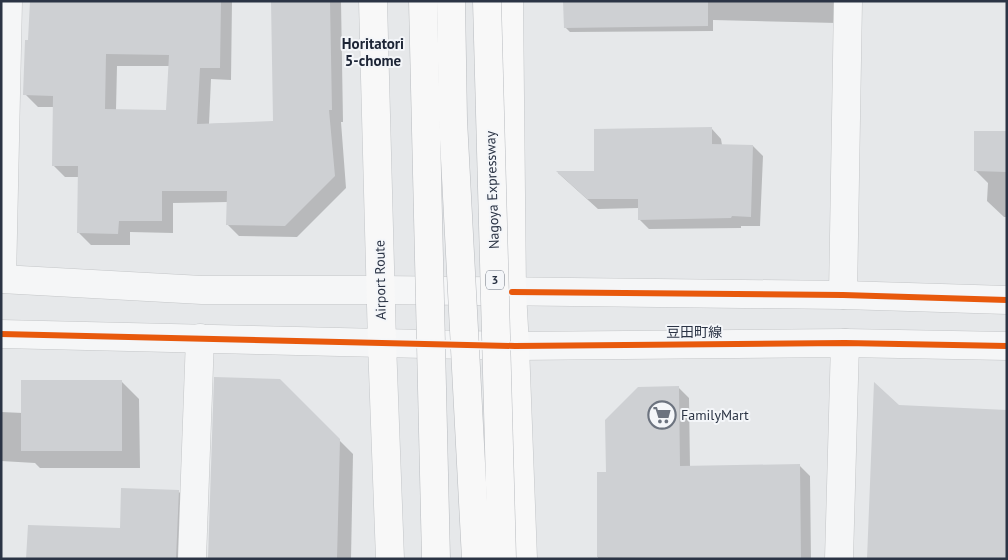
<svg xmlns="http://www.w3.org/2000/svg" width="1008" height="560" font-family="'PT Sans','Noto Sans JP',sans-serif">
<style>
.shadow{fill:#0003;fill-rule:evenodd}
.building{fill:#ced0d3;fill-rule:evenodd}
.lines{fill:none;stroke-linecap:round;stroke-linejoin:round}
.minor-casing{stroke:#c4c6c8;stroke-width:29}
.tertiary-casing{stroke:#c4c6c8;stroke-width:29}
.primary-casing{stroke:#c2c5c8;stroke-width:29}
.minor{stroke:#f5f6f7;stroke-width:28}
.tertiary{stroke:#f5f6f7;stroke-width:28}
.primary{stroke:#f8f8f8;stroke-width:28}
.motorway-bridge-casing{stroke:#b8bbbf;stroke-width:29;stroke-linecap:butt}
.motorway-bridge{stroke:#f8f8f8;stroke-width:28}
.cycleway-casing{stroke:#f4f6f9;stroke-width:9}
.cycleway{stroke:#e8590c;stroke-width:6}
.labels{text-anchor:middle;stroke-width:4;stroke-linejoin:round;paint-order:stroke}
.shield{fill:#f4f6f9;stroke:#676e7b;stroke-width:1}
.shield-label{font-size:12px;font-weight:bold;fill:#2b3445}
.street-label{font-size:14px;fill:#2b3445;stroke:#f4f6f9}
.poi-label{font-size:14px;fill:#2b3445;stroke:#f4f6f9;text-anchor:start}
.neighbourhood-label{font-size:15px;font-weight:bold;fill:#1d2536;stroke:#f4f6f9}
</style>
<rect width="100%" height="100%" fill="#e6e8ea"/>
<g class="shadow">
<path d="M 31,1 L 232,1 L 231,80 L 211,79 L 209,124 L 274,122 L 272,1 L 341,1 L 343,122 L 341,122 L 346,188 L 297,237 L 239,236 L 227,224 L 228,202 L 173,203 L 173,233 L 130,232 L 130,245 L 91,245 L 79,233 L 79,177 L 65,177 L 53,165 L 54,107 L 38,107 L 26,95 ZM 117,66 L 170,66 L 167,111 L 116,110 Z"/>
<path d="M 564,1 L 839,1 L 837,23 L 713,20 L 713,31 L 570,32 L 565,27 Z"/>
<path d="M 712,129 L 721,139 L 722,145 L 753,146 L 763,156 L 760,226 L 741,226 L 741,228 L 649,229 L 639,219 L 639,208 L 598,209 L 558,173 L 596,172 Z"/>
<path d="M 1007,133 L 1007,217 L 1004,217 L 987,201 L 988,183 L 975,170 Z"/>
<path d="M 279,380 L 353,454 L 351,559 L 209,559 Z"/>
<path d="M 121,381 L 139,399 L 140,468 L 40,468 L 35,463 L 1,461 L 1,412 L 23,413 Z"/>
<path d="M 678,387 L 689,398 L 690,467 L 799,465 L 810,476 L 811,559 L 598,559 L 598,473 L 608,473 Z"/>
<path d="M 178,491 L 192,505 L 190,559 L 28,559 L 121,530 Z"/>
</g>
<g class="building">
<path d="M 30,1 L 221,1 L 220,68 L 200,68 L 197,124 L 273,121 L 271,1 L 330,1 L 332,110 L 329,110 L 335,176 L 285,226 L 226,225 L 227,191 L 162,191 L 162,221 L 119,221 L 118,234 L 77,233 L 78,166 L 52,166 L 53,96 L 23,95 L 25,40 L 28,40 ZM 106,54 L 169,55 L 166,110 L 105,109 Z"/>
<path d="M 563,1 L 708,1 L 708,26 L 564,28 Z"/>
<path d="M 712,127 L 712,144 L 753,145 L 751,217 L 732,216 L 731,218 L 638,220 L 638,199 L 587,199 L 556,171 L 594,171 L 594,129 Z"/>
<path d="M 974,131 L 1007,131 L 1007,172 L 974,171 Z"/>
<path d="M 214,377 L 280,379 L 340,439 L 337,559 L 208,559 Z"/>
<rect x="21" y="380" width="101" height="71"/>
<path d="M 874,382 L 899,405 L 1007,410 L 1007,559 L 867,559 Z"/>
<path d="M 679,386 L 680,466 L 800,464 L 801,559 L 661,559 L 661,558 L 597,557 L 597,472 L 606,472 L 605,420 L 638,387 Z"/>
<path d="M 121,488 L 179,490 L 176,559 L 26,559 L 28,525 L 120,528 Z"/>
</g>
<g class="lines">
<g class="minor-casing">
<g id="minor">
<path d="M 2,279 L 8,1"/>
<path d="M 843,295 L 848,1"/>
<path d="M 192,559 L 200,338"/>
<path d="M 839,559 L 845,343"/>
</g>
</g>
<g class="tertiary-casing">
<g id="tertiary">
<path d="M 1,279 L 202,290 L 381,290 L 843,295 L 1007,300"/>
<path d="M 1,334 L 515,346 L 845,343 L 1007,346"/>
</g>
</g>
<g class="primary-casing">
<g id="primary">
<path d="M 373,1 L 382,343 L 390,559"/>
<path d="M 509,1 L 512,292 L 515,346 L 523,559"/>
</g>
</g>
<use href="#minor" class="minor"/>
<use href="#tertiary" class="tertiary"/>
<use href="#primary" class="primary"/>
<g class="motorway-bridge-casing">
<g id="motorway-bridge">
<path d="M 423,1 L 436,559"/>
<path d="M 451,1 L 453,120 L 476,559"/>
<path d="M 487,1 L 502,559"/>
</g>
</g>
<use href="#motorway-bridge" class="motorway-bridge"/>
<g class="cycleway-casing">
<g id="cycleway">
<path d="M 512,292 L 843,295 L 1007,300"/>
<path d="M 1,334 L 515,346 L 845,343 L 1007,346"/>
</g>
</g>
<use href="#cycleway" class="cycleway"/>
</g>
<defs>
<g id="supermarket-ring" transform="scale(1.4375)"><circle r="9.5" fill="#f4f6f9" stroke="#6c737f" stroke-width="1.5"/><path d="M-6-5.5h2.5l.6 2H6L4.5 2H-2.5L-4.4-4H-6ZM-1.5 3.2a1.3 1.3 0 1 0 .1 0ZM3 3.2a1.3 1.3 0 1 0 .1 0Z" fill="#6c737f"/></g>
</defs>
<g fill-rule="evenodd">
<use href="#supermarket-ring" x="662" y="415"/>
</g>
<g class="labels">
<rect class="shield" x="486" y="270.5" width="18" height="19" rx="4"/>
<g class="shield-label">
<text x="495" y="284">3</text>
</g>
<g class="street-label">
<text transform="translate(492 190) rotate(-92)" y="5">Nagoya Expressway</text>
<text transform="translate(380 280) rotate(-91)" y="5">Airport Route</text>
<text x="694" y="337">豆田町線</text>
</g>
<g class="poi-label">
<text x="681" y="420">FamilyMart</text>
</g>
<g class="neighbourhood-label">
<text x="373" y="49">Horitatori<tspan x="373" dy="17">5-chome</tspan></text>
</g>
</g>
<rect width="1008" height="560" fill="none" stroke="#2b3445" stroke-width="5"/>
</svg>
